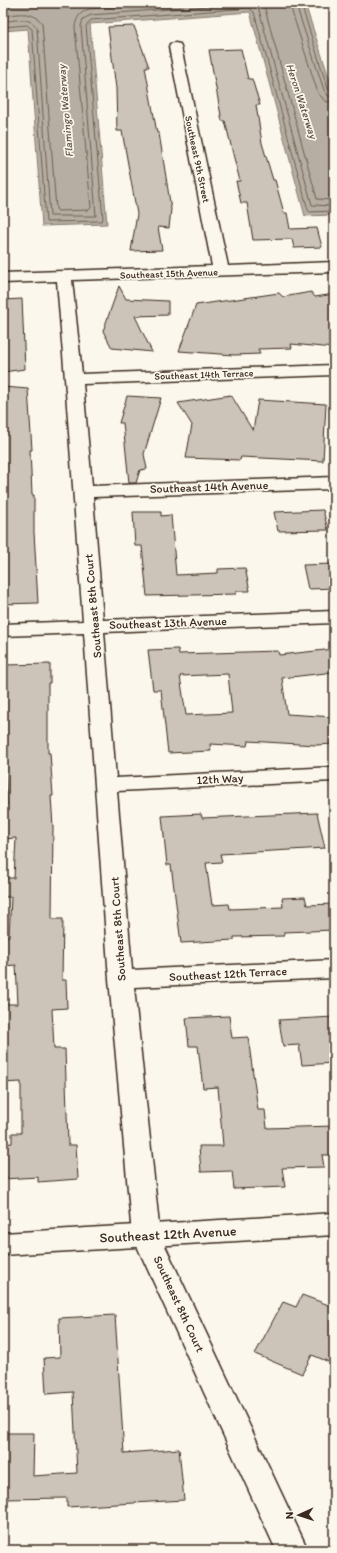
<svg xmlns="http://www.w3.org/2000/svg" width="337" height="1553" font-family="Itim,sans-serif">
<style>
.water{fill:#b6aea2;stroke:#85796d}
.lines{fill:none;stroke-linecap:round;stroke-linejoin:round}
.shore{stroke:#6c5f53;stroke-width:1}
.building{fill:#ccc4b9;stroke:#3b2a1e;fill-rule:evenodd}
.street-casing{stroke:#3b2a1e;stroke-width:3}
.secondary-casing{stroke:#3b2a1e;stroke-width:3}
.street{fill:#fbf7ec;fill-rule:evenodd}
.secondary{fill:#fbf7ec;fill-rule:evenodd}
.labels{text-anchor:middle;stroke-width:3.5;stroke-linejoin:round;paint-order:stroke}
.far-street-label{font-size:10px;fill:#3b2a1e;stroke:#fbf7ec}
.far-water-label{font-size:11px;font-style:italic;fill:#605246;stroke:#fbf7ec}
.street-label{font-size:12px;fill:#3b2a1e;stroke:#fbf7ec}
.near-street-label{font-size:14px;fill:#3b2a1e;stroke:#fbf7ec}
</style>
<rect width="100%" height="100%" fill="#fbf7ec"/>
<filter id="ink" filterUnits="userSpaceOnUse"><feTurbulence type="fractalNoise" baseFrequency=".025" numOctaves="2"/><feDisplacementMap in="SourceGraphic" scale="8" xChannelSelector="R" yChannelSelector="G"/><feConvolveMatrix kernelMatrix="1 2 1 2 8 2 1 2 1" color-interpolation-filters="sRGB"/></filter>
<g filter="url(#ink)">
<path class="water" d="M 3,3 L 334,3 L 334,5 L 306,7 L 334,93 L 334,215 L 305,216 L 250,12 L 90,24 L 107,224 L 42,226 L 28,29 L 3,31 Z"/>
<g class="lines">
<g class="shore">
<path d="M 250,3 L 255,5 L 259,10 L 312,205 L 334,206"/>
<path d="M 262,3 L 265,9 L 317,199 L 334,200"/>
<path d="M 292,3 L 292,12 L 318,93 L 325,101 L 334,103"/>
<path d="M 299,3 L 298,11 L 324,90 L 328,96 L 334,97"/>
<path d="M 307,3 L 303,5 L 303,10 L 328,89 L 334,92"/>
<path d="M 3,16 C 17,14 32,10 42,23 L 56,209 L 58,211 L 89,210 L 91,208 L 75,27 C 76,18 80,12 89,9 L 170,3"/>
<path d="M 3,22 C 15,20 30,16 37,28 L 50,216 L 96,216 L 81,26 L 83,19 L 91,15 L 248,3"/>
<path d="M 3,27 L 27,25 L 32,29 L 46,222 L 101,221 L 103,219 L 86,26 L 91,20 L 249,8 L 254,12 L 308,210 L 310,212 L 334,211"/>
</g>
</g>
<g class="building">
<path d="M 134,26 L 149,67 L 145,67 L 157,133 L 159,133 L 171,209 L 169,228 L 158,227 L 162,250 L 131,251 L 137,214 L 122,131 L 117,131 L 116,88 L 108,27 Z"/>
<path d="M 241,49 L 248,79 L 252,79 L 260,105 L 256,105 L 262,143 L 273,180 L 275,180 L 284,213 L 287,213 L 290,229 L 317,228 L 322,247 L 294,248 L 292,239 L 253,240 L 247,203 L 241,203 L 236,181 L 240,181 L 234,158 L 225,121 L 222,121 L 209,50 Z"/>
<path d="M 119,286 L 126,299 L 168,301 L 168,315 L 135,316 L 152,352 L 112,348 L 103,331 Z"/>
<path d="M 311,292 L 315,297 L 334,294 L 334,348 L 291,344 L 292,348 L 258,349 L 260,354 L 234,355 L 179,351 L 196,305 L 279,293 L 283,297 Z"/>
<path d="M 22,299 L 25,369 L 3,372 L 3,300 Z"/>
<path d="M 3,387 L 28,389 L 32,450 L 30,450 L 32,495 L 34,495 L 34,532 L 38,603 L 3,604 Z"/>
<path d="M 231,395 L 253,431 L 258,400 L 326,404 L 323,461 L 241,457 L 240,460 L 186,458 L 192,425 L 178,403 Z"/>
<path d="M 127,396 L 161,398 L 144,454 L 147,469 L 140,470 L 136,483 L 129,483 L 123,423 L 119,423 Z"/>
<path d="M 323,510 L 328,530 L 278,531 L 274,512 Z"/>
<path d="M 133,512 L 161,512 L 161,516 L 171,515 L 176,575 L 218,573 L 218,569 L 245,568 L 250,591 L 236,591 L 236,594 L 147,596 L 142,546 L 135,546 Z"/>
<path d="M 334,564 L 334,588 L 308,589 L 303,565 Z"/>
<path d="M 178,649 L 179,654 L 278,651 L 279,655 L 334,649 L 334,672 L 282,678 L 287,714 L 334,717 L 334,744 L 316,745 L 248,741 L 247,746 L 210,744 L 211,751 L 168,753 L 161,690 L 153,690 L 148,650 ZM 228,674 L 232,713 L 186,715 L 180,676 Z"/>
<path d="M 50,664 L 50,683 L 48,683 L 48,753 L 50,753 L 53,796 L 51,796 L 53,827 L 52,919 L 63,919 L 62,980 L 66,980 L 67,1008 L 52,1009 L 54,1049 L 65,1049 L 68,1145 L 76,1145 L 78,1179 L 38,1182 L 38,1177 L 3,1179 L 3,1144 L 12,1143 L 12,1133 L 21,1133 L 21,1082 L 3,1083 L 3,1004 L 18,1004 L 16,965 L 3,966 L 3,937 L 9,936 L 11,897 L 3,897 L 3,878 L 14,878 L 16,838 L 3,839 L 3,805 L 7,805 L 4,745 L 3,745 L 3,665 Z"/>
<path d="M 317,813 L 325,848 L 220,854 L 222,862 L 206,863 L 212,905 L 229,904 L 230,909 L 283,907 L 282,898 L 305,897 L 307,905 L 334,904 L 334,930 L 284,932 L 284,936 L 234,937 L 234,940 L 181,943 L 171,865 L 167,865 L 162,816 L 201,814 L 202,818 Z"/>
<path d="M 229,1016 L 232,1038 L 248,1037 L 258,1110 L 265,1110 L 267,1128 L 334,1126 L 334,1155 L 322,1155 L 324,1167 L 282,1168 L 285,1187 L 234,1189 L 232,1171 L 201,1172 L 199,1146 L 223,1146 L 218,1087 L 203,1088 L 198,1046 L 189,1046 L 186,1018 Z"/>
<path d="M 334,1017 L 334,1063 L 302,1065 L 299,1045 L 283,1046 L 279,1020 Z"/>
<path d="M 302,1295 L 334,1307 L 334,1364 L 312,1355 L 302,1374 L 255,1354 L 283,1302 L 296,1307 Z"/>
<path d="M 115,1315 L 124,1453 L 179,1449 L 184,1500 L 67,1507 L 67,1498 L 3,1499 L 3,1433 L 34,1433 L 33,1476 L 77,1473 L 73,1392 L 46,1394 L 44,1358 L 60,1357 L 59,1318 Z"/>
</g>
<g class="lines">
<g class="street-casing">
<path id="street" d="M 175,43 L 180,44 L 181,47 L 228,266 L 334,262 L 334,272 L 72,280 L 82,374 L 334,365 L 334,375 L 83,384 L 92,486 L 334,477 L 334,489 L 93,497 L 103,620 L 334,611 L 334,623 L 104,632 L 116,778 L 334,767 L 334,781 L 117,791 L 132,970 L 334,960 L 334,978 L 134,987 L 160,1235 L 308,1550 L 276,1550 L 132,1235 L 109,979 L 84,633 L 3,636 L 3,624 L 83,621 L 65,379 L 57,281 L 3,283 L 3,273 L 212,266 L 169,47 L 170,44 Z"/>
</g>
<g class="secondary-casing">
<path id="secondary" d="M 334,1213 L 334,1235 L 3,1255 L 3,1233 Z"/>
</g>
<use href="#street" class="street"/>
<use href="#secondary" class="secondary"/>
</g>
</g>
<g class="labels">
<g class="far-street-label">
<text transform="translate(198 159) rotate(78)" y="4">Southeast 9th Street</text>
<text transform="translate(169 273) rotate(-2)" y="4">Southeast 15th Avenue</text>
<text transform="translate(204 374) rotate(-2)" y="4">Southeast 14th Terrace</text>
</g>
<g class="far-water-label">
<text transform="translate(302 101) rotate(72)" y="4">Heron Waterway</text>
<text transform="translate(65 111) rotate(-95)" y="4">Flamingo Waterway</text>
</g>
<g class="street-label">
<text transform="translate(209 487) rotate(-2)" y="4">Southeast 14th Avenue</text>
<text transform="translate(93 606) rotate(-95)" y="4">Southeast 8th Court</text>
<text transform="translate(168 623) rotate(-2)" y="4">Southeast 13th Avenue</text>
<text transform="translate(220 779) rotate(-3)" y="4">12th Way</text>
<text transform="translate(118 929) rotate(-94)" y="4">Southeast 8th Court</text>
<text transform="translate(228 974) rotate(-3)" y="4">Southeast 12th Terrace</text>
<text transform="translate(179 1304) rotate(65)" y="4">Southeast 8th Court</text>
</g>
<g class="near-street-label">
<text transform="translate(168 1234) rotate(-3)" y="5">Southeast 12th Avenue</text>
</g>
</g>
<rect width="337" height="1553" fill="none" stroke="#fbf7ec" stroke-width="16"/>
<rect x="8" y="8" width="321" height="1537" fill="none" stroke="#3b2a1e" stroke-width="1.5" filter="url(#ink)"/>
<g transform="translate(299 1515) rotate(267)" stroke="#fbf7ec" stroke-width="3" paint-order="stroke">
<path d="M0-3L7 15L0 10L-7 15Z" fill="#3b2a1e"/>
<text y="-6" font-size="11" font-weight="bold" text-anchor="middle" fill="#3b2a1e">N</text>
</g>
</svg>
